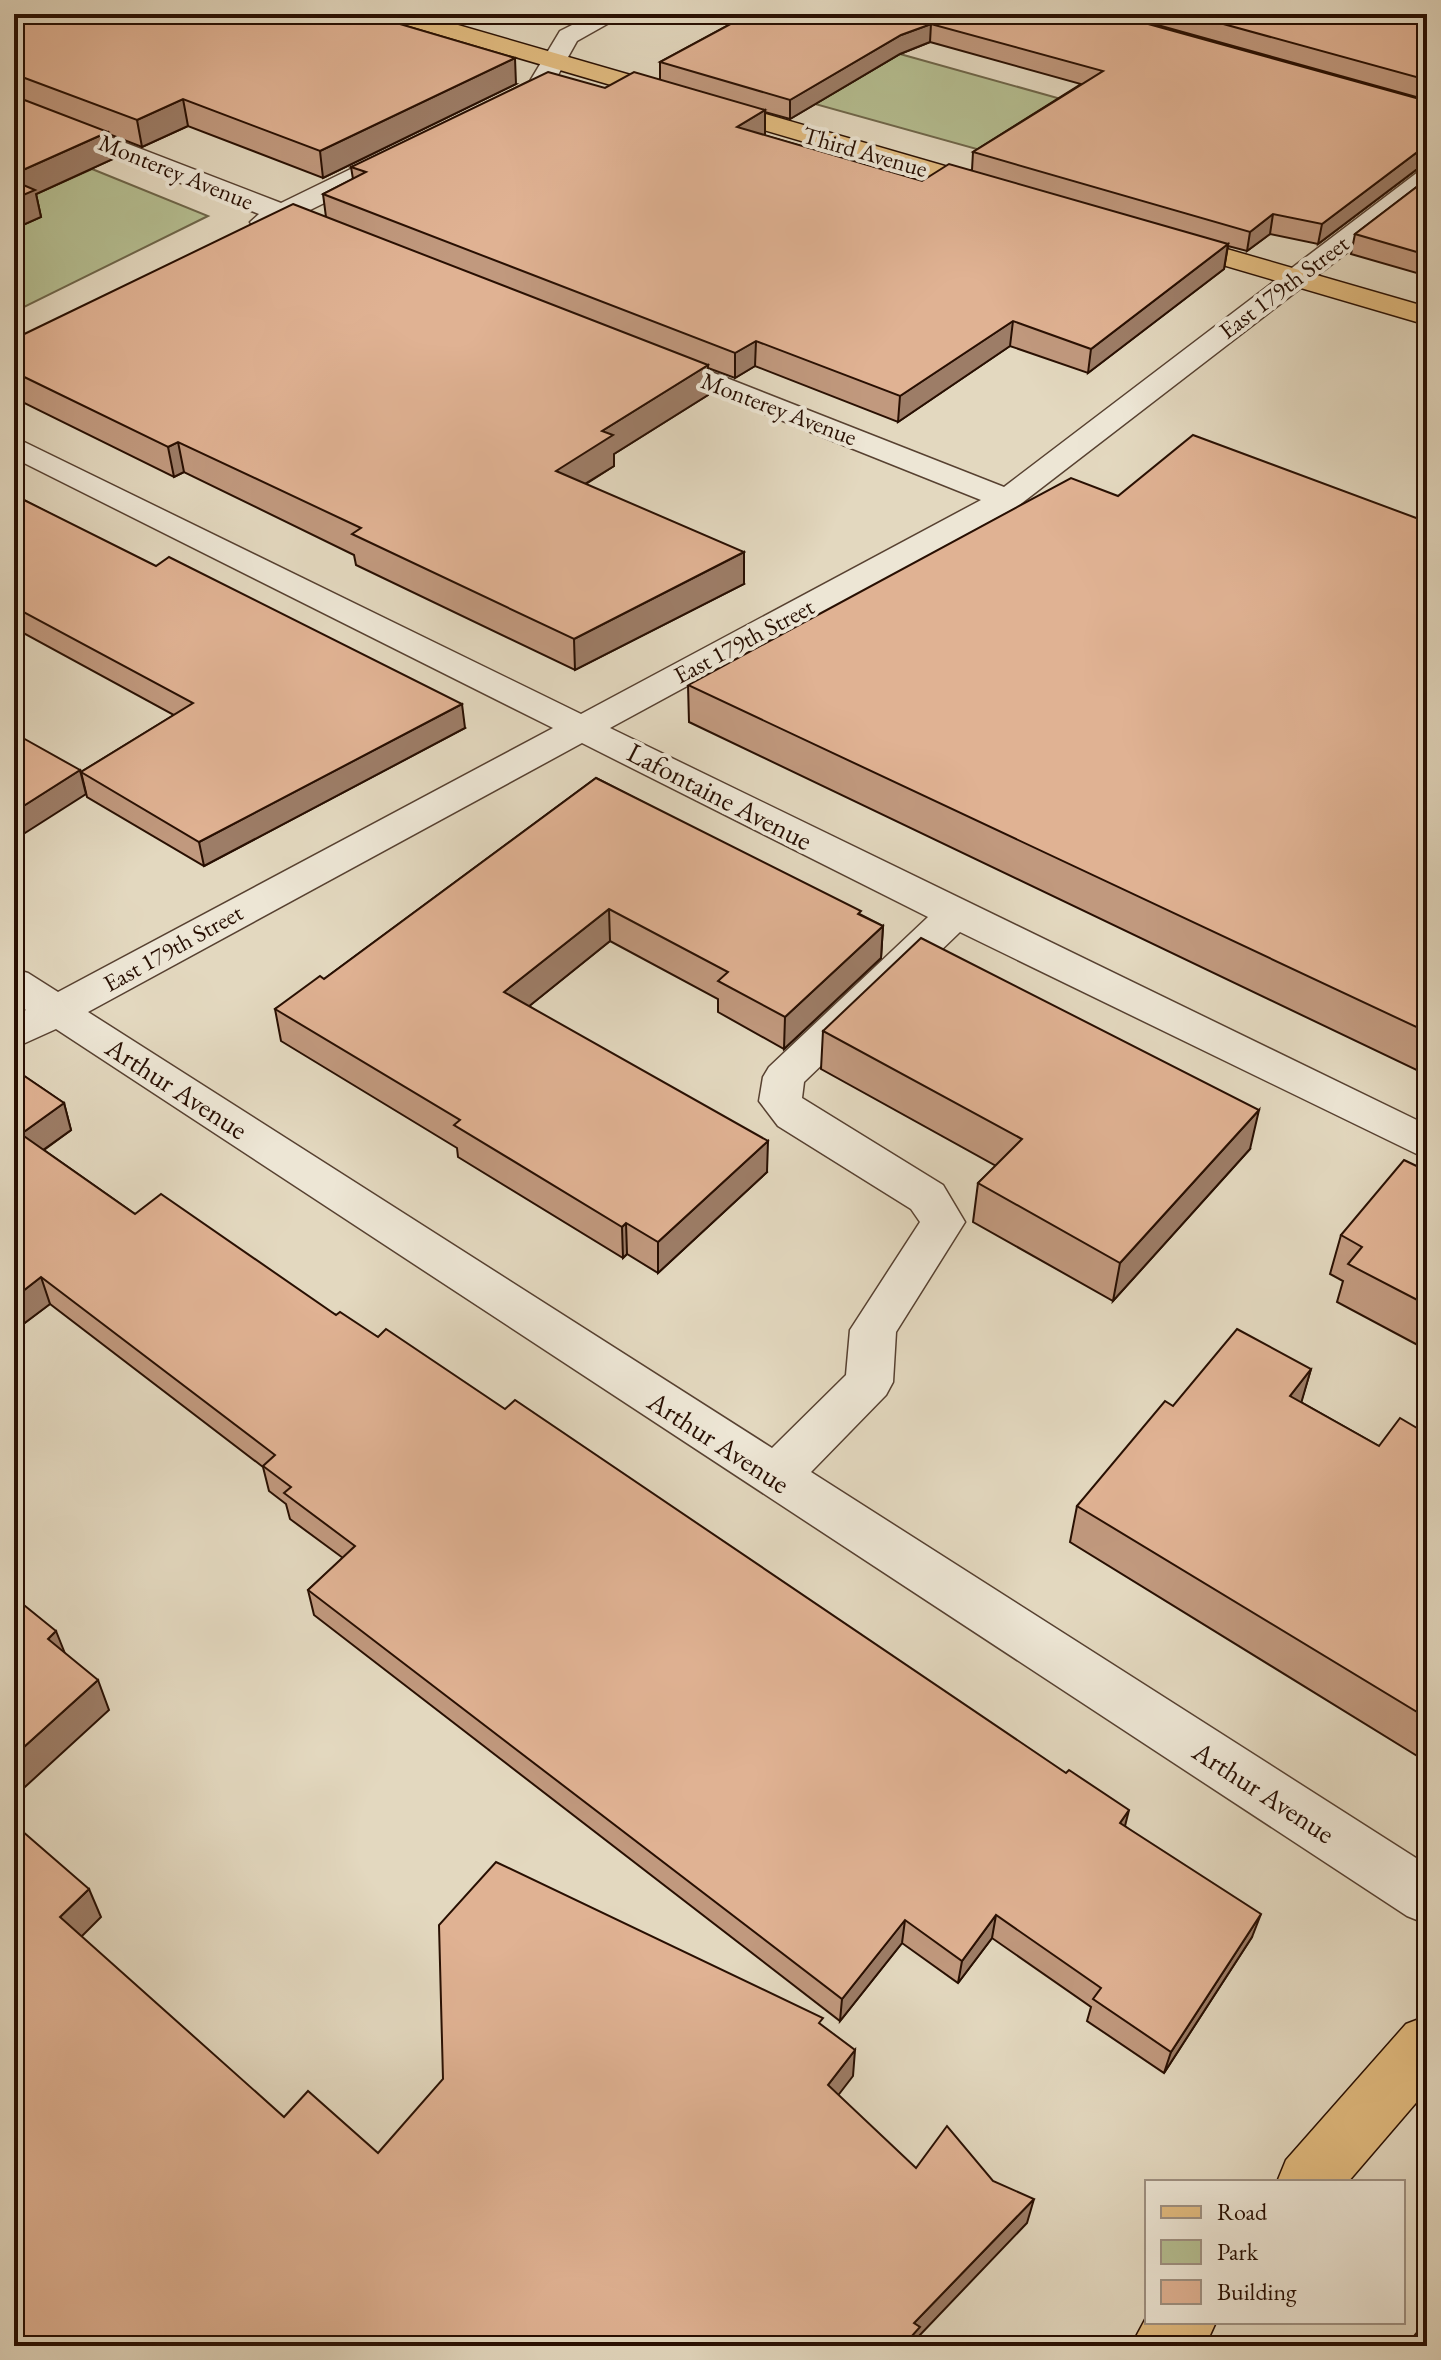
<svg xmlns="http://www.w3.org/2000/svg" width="1441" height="2360" font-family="'EB Garamond',serif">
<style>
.green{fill:#b5be91;stroke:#6e664a;stroke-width:2}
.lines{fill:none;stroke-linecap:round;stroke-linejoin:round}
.minor-casing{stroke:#574131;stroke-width:3}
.major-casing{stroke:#280f02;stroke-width:3}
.minor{fill:#ede6d5;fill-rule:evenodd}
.major{fill:#e2bc80;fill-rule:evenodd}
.wall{fill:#c1997e;stroke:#280f02;stroke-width:2;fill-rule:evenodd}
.shaded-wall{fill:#9d7d67;stroke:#280f02;stroke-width:2}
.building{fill:#e0b293;stroke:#280f02;stroke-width:2}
.labels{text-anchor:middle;stroke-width:8;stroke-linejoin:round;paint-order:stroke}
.far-street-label{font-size:24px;fill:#280f02;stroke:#ede6d5}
.street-label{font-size:28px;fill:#280f02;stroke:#ede6d5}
</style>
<rect width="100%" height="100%" fill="#e3d8bf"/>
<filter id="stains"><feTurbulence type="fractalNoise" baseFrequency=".0025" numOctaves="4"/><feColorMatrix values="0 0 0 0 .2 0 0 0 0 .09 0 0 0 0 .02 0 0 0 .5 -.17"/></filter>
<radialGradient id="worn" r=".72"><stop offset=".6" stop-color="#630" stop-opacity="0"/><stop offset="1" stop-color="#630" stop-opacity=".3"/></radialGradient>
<g class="green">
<path d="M 900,54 L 1079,104 L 998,155 L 815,104 Z"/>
<path d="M 92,169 L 208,216 L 14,312 L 14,204 Z"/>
</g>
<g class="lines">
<g class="minor-casing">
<g id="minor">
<path d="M 594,14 L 625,14 L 577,41 L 549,91 L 511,110 L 493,110 L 489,105 L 493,100 L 530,81 L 560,31 Z"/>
<path d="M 14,100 L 281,203 L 398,146 L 416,146 L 420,152 L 416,158 L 304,213 L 342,227 L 346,233 L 342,239 L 322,239 L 283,223 L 264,230 L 254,228 L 250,222 L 259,214 L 14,117 Z"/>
<path d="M 1427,170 L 1427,191 L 1018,506 L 610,728 L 1427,1125 L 1427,1159 L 960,932 L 804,1082 L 802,1098 L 943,1185 L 965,1222 L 896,1332 L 893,1382 L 886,1395 L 811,1472 L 1427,1865 L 1427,1924 L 1407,1916 L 56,1029 L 14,1048 L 14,1016 L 26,1010 L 14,1002 L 14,969 L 28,973 L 58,992 L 553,728 L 14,458 L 14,437 L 581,714 L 981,500 L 643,365 L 638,359 L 643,353 L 663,353 L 1004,487 L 1418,172 ZM 582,743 L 928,917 L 769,1067 L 763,1077 L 759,1101 L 778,1126 L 911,1209 L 920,1222 L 850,1330 L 846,1375 L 772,1448 L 88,1012 Z"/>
</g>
</g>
<g class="major-casing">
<g id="major">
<path d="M 382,14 L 420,14 L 1000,182 L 1004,188 L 1000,194 L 982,194 L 386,19 Z"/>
<path d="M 1168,232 L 1427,307 L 1427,325 L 1158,246 L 1154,240 L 1158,234 Z"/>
<path d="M 1427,2016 L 1427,2090 L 1348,2182 L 1277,2182 L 1286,2160 L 1406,2024 Z"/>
<path d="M 1147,2316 L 1147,2322 L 1216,2322 L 1205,2346 L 1131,2346 Z"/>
</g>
</g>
<use href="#minor" class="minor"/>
<use href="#major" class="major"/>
</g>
<g class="wall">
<path d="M 14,14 L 516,84 L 323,178 L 188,126 L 142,147 L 109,134 L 113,159 L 36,194 L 41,217 L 14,229 Z"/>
<path d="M 749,14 L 1112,14 L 1427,101 L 1427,168 L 1416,170 L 1318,244 L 1270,234 L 1247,251 L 1228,246 L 1224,269 L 1088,373 L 1010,346 L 898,422 L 755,366 L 735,378 L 708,368 L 708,395 L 614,454 L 614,466 L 586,484 L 744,584 L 575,670 L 356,565 L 354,555 L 184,472 L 174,477 L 14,398 L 14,339 L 326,217 L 323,194 L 353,179 L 351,167 L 605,88 L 660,80 L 660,62 ZM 930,42 L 1081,84 L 973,152 L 972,170 L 922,181 L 763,135 L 765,134 L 765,112 L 790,119 L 900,54 Z"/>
<path d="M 1118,14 L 1427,14 L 1427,100 Z"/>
<path d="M 1427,179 L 1427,276 L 1351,254 L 1355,234 Z"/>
<path d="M 14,495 L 465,728 L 204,866 L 87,797 L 81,772 L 174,715 L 14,628 Z"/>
<path d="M 1118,496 L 1427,522 L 1427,1075 L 689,722 L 688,685 Z"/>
<path d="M 596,778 L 883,926 L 881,958 L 784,1049 L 718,1012 L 718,999 L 610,941 L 529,1006 L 767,1172 L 658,1273 L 627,1254 L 623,1258 L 458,1157 L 457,1148 L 281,1041 L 275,1009 L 324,979 Z"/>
<path d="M 823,1031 L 1250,1149 L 1113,1301 L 973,1222 L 978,1183 L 996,1166 L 821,1069 Z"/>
<path d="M 14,1069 L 64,1103 L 71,1130 L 44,1150 L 135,1214 L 336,1315 L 378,1337 L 1125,1826 L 1252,1937 L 1164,2073 L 1087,2021 L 1091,2007 L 992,1938 L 958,1983 L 902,1943 L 840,2021 L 314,1615 L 308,1590 L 343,1558 L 290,1519 L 286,1504 L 269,1491 L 263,1467 L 50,1304 L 14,1331 Z"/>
<path d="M 1427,1171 L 1427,1350 L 1337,1302 L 1343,1281 L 1330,1274 L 1341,1235 Z"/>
<path d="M 1311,1369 L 1301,1402 L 1379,1446 L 1427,1434 L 1427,1762 L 1070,1542 L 1077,1506 L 1173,1406 Z"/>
</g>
<g class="shaded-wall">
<path d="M 931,24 L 930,42 L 900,54 L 790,119 L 790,100 L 901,35 Z"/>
<path d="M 515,58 L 516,84 L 323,178 L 320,151 Z"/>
<path d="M 183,99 L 188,126 L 142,147 L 137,120 Z"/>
<path d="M 765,110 L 765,134 L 737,150 L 737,127 Z"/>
<path d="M 108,132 L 113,159 L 36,194 L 41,217 L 14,229 L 14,174 Z"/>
<path d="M 1427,149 L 1427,168 L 1416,170 L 1318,244 L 1322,224 L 1420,150 Z"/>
<path d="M 1273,214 L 1270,234 L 1247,251 L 1250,232 Z"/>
<path d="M 1228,244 L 1224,269 L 1088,373 L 1091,349 Z"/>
<path d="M 1013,321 L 1010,346 L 898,422 L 900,396 Z"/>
<path d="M 756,341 L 755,366 L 735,378 L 735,353 Z"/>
<path d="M 708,365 L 708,395 L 614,454 L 614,466 L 557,501 L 556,471 L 602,431 Z"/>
<path d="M 178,442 L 184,472 L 174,477 L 168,447 Z"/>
<path d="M 744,552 L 744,584 L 575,670 L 574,639 Z"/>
<path d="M 462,704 L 465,728 L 204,866 L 199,842 Z"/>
<path d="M 80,770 L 86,794 L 14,840 L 14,812 Z"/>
<path d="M 609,909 L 610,941 L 507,1024 L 504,992 Z"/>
<path d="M 883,926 L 881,958 L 784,1049 L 785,1017 Z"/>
<path d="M 64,1103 L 71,1130 L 29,1160 L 21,1134 Z"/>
<path d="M 1259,1110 L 1250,1149 L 1113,1301 L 1120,1263 Z"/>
<path d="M 768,1141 L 767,1172 L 658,1273 L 658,1242 Z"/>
<path d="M 626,1223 L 627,1254 L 623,1258 L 622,1227 Z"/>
<path d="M 41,1277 L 50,1304 L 14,1331 L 14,1298 Z"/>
<path d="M 1311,1369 L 1300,1407 L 1290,1396 Z"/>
<path d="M 56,1631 L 68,1661 L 48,1639 Z"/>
<path d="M 98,1680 L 109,1710 L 14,1797 L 14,1756 Z"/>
<path d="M 1129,1810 L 1123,1834 L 1120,1823 Z"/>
<path d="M 89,1889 L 101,1917 L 73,1945 L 60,1917 Z"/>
<path d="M 1261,1914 L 1252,1937 L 1164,2073 L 1171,2052 Z"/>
<path d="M 996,1915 L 992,1938 L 958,1983 L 962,1961 Z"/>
<path d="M 905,1920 L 902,1943 L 840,2021 L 842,1999 Z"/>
<path d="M 855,2050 L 853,2076 L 826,2111 L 828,2085 Z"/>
<path d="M 1034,2199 L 1027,2223 L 918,2337 L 916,2346 L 903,2346 L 914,2323 Z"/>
</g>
<g class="building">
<path d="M 14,14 L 366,14 L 515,58 L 320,151 L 183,99 L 137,120 L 14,74 Z"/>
<path d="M 749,14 L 1112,14 L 1427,101 L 1427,149 L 1420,150 L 1322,224 L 1273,214 L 1250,232 L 973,152 L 1103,71 L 931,24 L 901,35 L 790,100 L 660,62 Z"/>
<path d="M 1187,14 L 1427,14 L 1427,80 Z"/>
<path d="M 548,72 L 605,88 L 634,72 L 765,110 L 737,127 L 922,181 L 949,164 L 1228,244 L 1091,349 L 1013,321 L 900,396 L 756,341 L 735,353 L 323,194 L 366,172 L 351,167 Z"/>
<path d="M 14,96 L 108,132 L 14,174 Z"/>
<path d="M 1427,179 L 1427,255 L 1355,234 Z"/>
<path d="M 14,181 L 35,190 L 14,199 Z"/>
<path d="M 293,204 L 708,365 L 602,431 L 613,435 L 556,471 L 744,552 L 574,639 L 352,534 L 361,528 L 178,442 L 168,447 L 14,372 L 14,339 Z"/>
<path d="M 1193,435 L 1427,522 L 1427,1032 L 688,685 L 1071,478 L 1118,496 Z"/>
<path d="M 14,495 L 156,566 L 169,557 L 462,704 L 199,842 L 81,772 L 193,703 L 14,607 Z"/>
<path d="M 14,733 L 80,770 L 14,812 Z"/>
<path d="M 596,778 L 861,911 L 858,914 L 883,926 L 785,1017 L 718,981 L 728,972 L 609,909 L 504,992 L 768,1141 L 658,1242 L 626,1223 L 622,1227 L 454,1125 L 460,1120 L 275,1009 L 320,976 L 324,979 Z"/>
<path d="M 921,938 L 1259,1110 L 1120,1263 L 978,1183 L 1022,1139 L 823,1031 Z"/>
<path d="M 14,1069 L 64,1103 L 21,1134 L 135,1214 L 161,1194 L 336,1315 L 340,1312 L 378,1337 L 386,1329 L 505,1409 L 515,1400 L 1066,1773 L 1069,1770 L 1129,1810 L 1120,1823 L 1261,1914 L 1171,2052 L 1093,1999 L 1101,1988 L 996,1915 L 962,1961 L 905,1920 L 842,1999 L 308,1590 L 355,1546 L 284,1493 L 291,1487 L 263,1466 L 275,1455 L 41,1277 L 14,1298 Z"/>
<path d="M 1404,1160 L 1427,1171 L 1427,1305 L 1348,1264 L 1362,1247 L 1341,1235 Z"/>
<path d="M 1237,1329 L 1311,1369 L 1290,1396 L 1379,1446 L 1400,1418 L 1427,1434 L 1427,1718 L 1077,1506 L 1165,1401 L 1173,1406 Z"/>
<path d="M 14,1597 L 56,1631 L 48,1639 L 98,1680 L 14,1756 Z"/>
<path d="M 14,1824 L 89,1889 L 60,1917 L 284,2117 L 308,2091 L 378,2153 L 443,2079 L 439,1925 L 496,1862 L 823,2018 L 819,2023 L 855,2050 L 828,2085 L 916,2168 L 947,2126 L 993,2181 L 1034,2199 L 914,2323 L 920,2327 L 903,2346 L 14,2346 Z"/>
<path d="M 1427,2320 L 1427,2346 L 1406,2346 Z"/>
</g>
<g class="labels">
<g class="far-street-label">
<text transform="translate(865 152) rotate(16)" y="8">Third Avenue</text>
<text transform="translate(176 172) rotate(22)" y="8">Monterey Avenue</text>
<text transform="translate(1284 287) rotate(-37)" y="8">East 179th Street</text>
<text transform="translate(779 409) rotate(21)" y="8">Monterey Avenue</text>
<text transform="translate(744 641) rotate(-28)" y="8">East 179th Street</text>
<text transform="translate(173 948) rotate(-29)" y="8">East 179th Street</text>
</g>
<g class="street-label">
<text transform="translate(720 796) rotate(27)" y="10">Lafontaine Avenue</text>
<text transform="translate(177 1088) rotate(33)" y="10">Arthur Avenue</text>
<text transform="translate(719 1442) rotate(33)" y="10">Arthur Avenue</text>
<text transform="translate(1264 1792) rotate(33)" y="10">Arthur Avenue</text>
</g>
</g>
<rect width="1441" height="2360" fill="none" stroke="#e3d8bf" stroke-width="48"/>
<rect x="16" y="16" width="1409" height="2328" fill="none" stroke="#280f02" stroke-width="4"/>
<rect x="24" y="24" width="1393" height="2312" fill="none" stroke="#280f02" stroke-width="2"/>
<rect x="1145" y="2180" width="260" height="144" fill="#ede6d5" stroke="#9e9081" stroke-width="2"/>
<rect x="1161" y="2206" width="40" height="12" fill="#e2bc80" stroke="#9e9081" stroke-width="2"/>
<text x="1217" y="2220" font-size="24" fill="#280f02">Road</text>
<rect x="1161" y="2240" width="40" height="24" fill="#b5be91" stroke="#9e9081" stroke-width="2"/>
<text x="1217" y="2260" font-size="24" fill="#280f02">Park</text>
<rect x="1161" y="2280" width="40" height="24" fill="#e0b293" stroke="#9e9081" stroke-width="2"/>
<text x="1217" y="2300" font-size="24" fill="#280f02">Building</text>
<rect width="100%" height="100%" filter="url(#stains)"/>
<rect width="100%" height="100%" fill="url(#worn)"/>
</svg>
